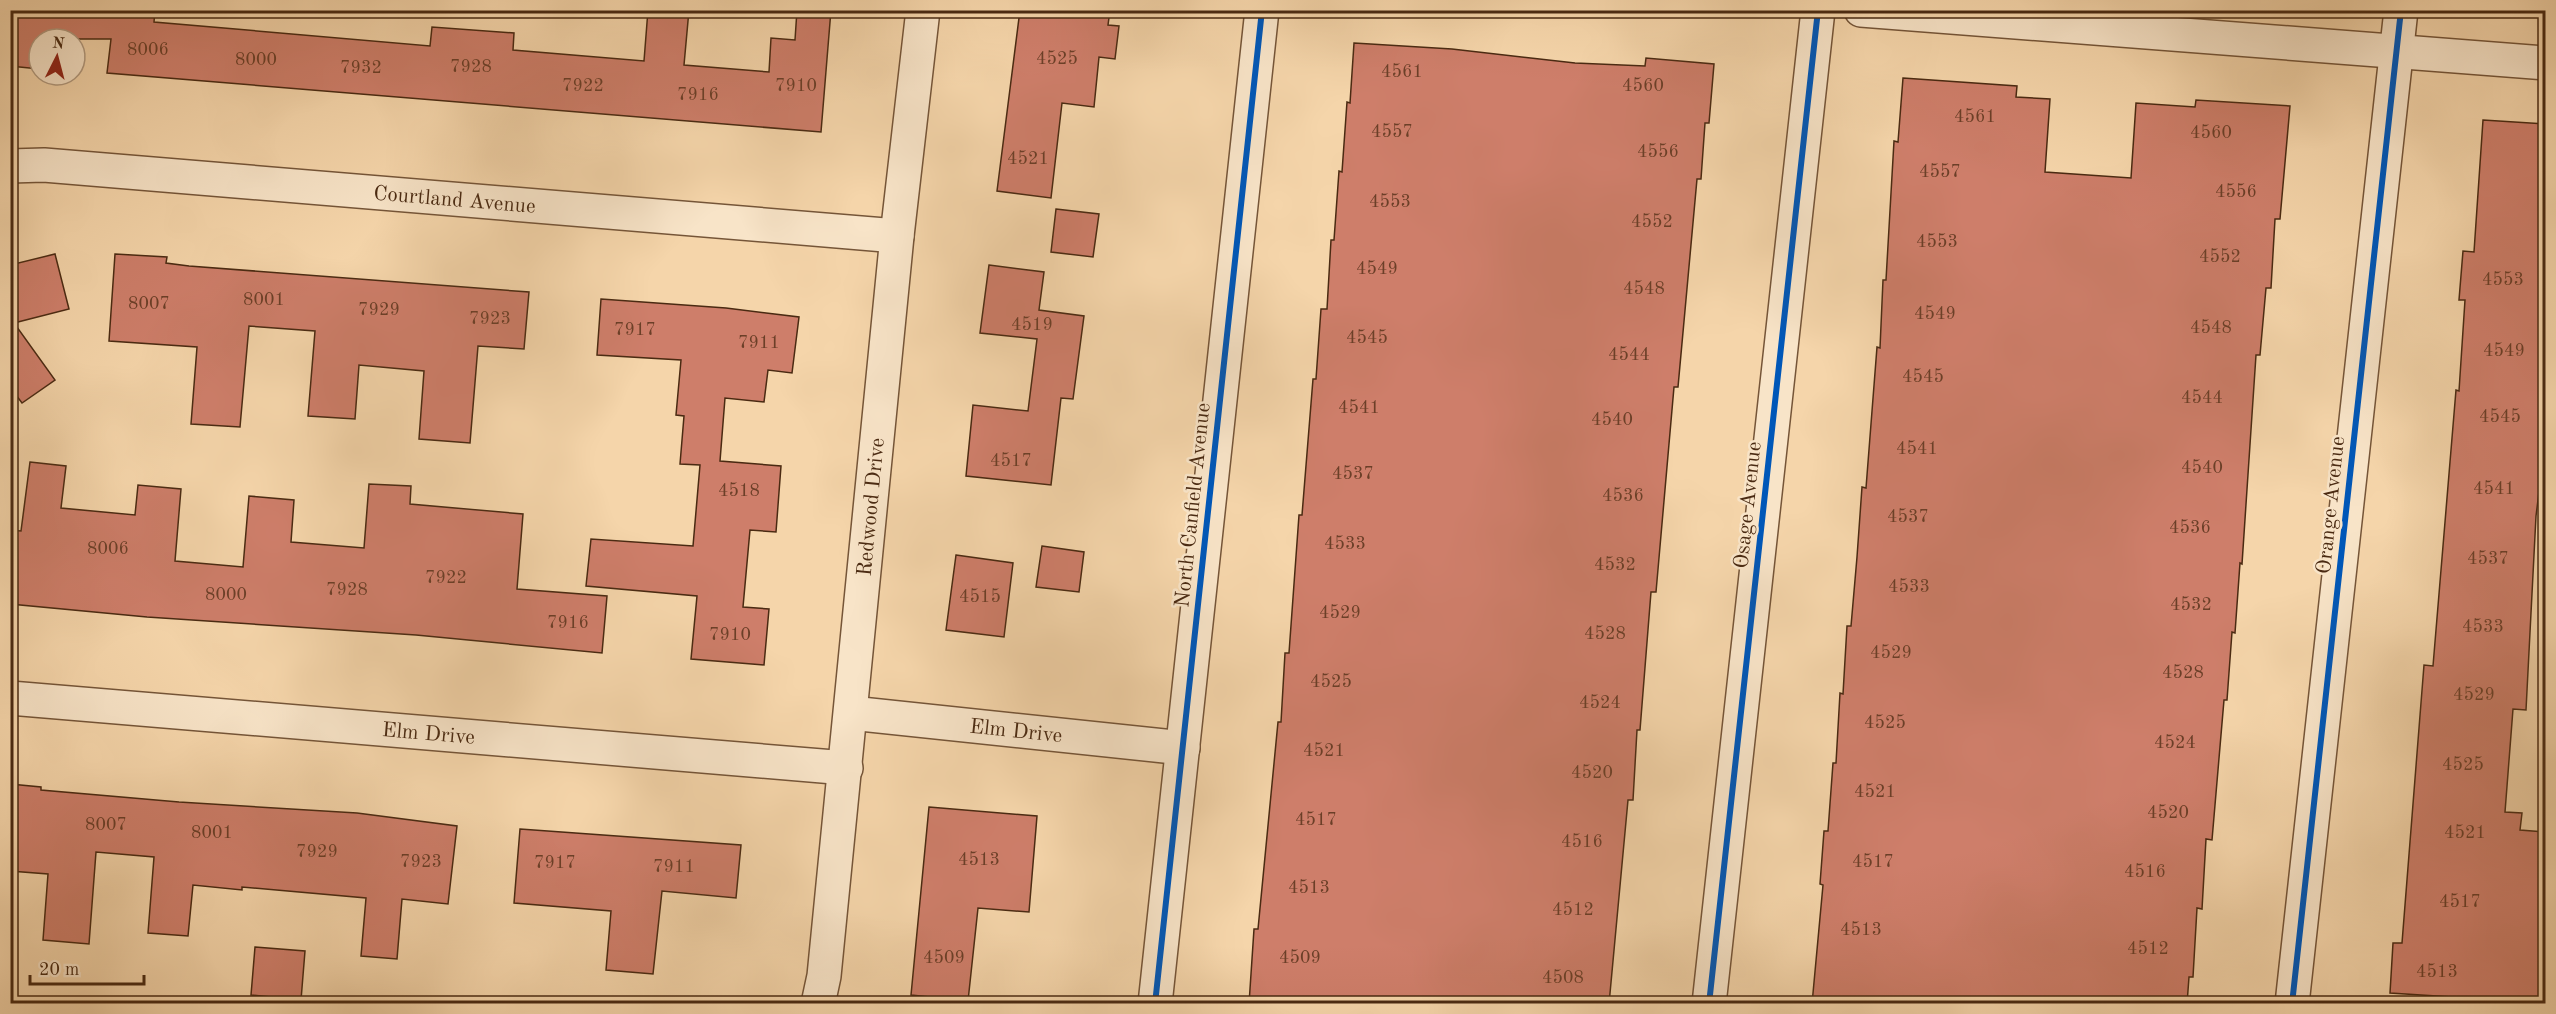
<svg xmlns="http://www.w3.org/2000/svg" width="2556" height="1014" font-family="'Old Standard TT',serif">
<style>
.building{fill:#ce7e6a;stroke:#4a2a12;stroke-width:1.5}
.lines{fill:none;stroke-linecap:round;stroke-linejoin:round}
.minor-casing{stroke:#755538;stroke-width:36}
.minor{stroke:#f8e4c8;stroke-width:33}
.cycleway-casing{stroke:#f8e4c8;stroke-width:10}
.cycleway{stroke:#0057b8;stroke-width:6}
.labels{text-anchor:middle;stroke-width:5;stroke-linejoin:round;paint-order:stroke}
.number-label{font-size:18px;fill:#6b3f28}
.street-label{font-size:21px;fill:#4a2a12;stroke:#f8e4c8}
</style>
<rect width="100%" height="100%" fill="#f5d5aa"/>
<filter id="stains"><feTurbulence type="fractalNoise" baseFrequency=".00333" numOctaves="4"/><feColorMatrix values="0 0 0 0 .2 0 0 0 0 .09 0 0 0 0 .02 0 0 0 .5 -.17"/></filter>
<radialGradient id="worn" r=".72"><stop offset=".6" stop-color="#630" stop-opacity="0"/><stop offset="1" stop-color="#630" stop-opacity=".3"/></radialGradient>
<g class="building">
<path d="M 33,10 L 155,10 L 154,22 L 430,46 L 432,27 L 514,33 L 513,50 L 644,61 L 648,10 L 689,10 L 684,65 L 769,72 L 771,38 L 795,40 L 797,10 L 831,10 L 821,132 L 107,73 L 111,39 L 39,39 L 39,69 L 10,66 L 10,13 L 33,15 Z"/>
<path d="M 1020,10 L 1110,10 L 1108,25 L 1119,26 L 1115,59 L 1099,57 L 1094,107 L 1062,103 L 1051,198 L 997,191 Z"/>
<path d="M 1354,43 L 1452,49 L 1575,63 L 1645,66 L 1646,58 L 1714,64 L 1709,123 L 1705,123 L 1701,179 L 1697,179 L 1678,387 L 1674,387 L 1656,592 L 1651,592 L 1640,730 L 1637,730 L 1633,800 L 1628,800 L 1609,1004 L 1485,998 L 1485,1004 L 1417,1004 L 1345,998 L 1344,1004 L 1249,1004 L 1254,929 L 1258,929 L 1278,722 L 1281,722 L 1285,653 L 1289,653 L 1299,515 L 1302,515 L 1313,379 L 1316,379 L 1321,309 L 1327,309 L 1331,240 L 1334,240 L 1339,171 L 1342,172 L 1347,102 L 1350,103 Z"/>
<path d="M 1903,78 L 2017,86 L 2016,97 L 2050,99 L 2045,172 L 2131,178 L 2136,103 L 2195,107 L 2196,100 L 2290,106 L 2280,219 L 2275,219 L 2271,288 L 2266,288 L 2260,355 L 2256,355 L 2242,564 L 2240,563 L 2235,633 L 2232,632 L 2227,700 L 2224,700 L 2212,840 L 2206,839 L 2202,909 L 2197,908 L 2193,977 L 2189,977 L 2187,1004 L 1812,1004 L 1823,885 L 1820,884 L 1824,831 L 1828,831 L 1833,763 L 1836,763 L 1840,693 L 1843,694 L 1847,626 L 1851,626 L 1857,557 L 1862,487 L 1866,488 L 1877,347 L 1880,348 L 1883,280 L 1886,280 L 1894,141 L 1898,142 Z"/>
<path d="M 2483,120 L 2546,124 L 2546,435 L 2536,516 L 2526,710 L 2513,709 L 2505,812 L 2522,813 L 2520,830 L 2546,832 L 2546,1003 L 2390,993 L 2393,943 L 2402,943 L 2424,665 L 2433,666 L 2456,390 L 2459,391 L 2465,300 L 2459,300 L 2463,251 L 2474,252 Z"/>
<path d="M 1056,209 L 1099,214 L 1093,257 L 1051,252 Z"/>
<path d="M 55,254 L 69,309 L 14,323 L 55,380 L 22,403 L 10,387 L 10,265 Z"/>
<path d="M 115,254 L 167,257 L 166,263 L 189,266 L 529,292 L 524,349 L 478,346 L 470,443 L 419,439 L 424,371 L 359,365 L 355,419 L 308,416 L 315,331 L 249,326 L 240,427 L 191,424 L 197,347 L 109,341 Z"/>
<path d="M 989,265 L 1044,272 L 1039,310 L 1084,316 L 1073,399 L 1061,398 L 1051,485 L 966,476 L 973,405 L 1028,411 L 1037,339 L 980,333 Z"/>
<path d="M 601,299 L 726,308 L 799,317 L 792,373 L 768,370 L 764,402 L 725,398 L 720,461 L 781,466 L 776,532 L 750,530 L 743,607 L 769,609 L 764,665 L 691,659 L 697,596 L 586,586 L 591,539 L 693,546 L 700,465 L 680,464 L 684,416 L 676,415 L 681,360 L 597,355 Z"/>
<path d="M 30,462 L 66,466 L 61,508 L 135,515 L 138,485 L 181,489 L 175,561 L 243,567 L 249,496 L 294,500 L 291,542 L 364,548 L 369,484 L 411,486 L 410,504 L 523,514 L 517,589 L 607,596 L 602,653 L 416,635 L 147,617 L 10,604 L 10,530 L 21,531 Z"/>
<path d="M 1042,546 L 1084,552 L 1079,592 L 1036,587 Z"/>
<path d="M 956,555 L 1013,563 L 1004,637 L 946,630 Z"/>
<path d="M 10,784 L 41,787 L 41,790 L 179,802 L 357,813 L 457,826 L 448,904 L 402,899 L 397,959 L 361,956 L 366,898 L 242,887 L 242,890 L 193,885 L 188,936 L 148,933 L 154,857 L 96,852 L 89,944 L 43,940 L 48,874 L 10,871 Z"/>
<path d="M 929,807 L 1037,816 L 1029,912 L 978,908 L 968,1001 L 911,995 Z"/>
<path d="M 520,829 L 741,845 L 736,898 L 662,891 L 653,974 L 606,970 L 611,911 L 514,903 Z"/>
<path d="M 255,947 L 305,951 L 301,1000 L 251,995 Z"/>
</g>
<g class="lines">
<g class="minor-casing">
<g id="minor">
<path d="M 1861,10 L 2546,63"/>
<path id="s1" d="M 10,166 L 44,165 L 897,236"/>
<path id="s2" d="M 10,698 L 846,768"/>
<path id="s3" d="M 851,713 L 1183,748"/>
<path id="s4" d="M 818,1004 L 824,976 L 897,236 L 923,10"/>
<path d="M 1155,1004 L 1262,10"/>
<path d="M 1709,1004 L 1818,10"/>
<path d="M 2292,1004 L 2401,10"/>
</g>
</g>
<use href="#minor" class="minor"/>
<g class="cycleway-casing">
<g id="cycleway">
<path d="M 1155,1004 L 1262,10"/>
<path d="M 1709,1004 L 1818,10"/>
<path d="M 2292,1004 L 2401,10"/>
</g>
</g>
<use href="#cycleway" class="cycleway"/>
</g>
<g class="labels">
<g class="number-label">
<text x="148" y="55">8006</text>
<text x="1057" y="64">4525</text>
<text x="256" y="65">8000</text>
<text x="471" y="72">7928</text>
<text x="361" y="73">7932</text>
<text x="1402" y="77">4561</text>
<text x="583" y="91">7922</text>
<text x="796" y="91">7910</text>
<text x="1643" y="91">4560</text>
<text x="698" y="100">7916</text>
<text x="1975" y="122">4561</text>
<text x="1392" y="137">4557</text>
<text x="2211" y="138">4560</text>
<text x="1658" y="157">4556</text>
<text x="1028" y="164">4521</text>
<text x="1940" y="177">4557</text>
<text x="2236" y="197">4556</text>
<text x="1390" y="207">4553</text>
<text x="1652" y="227">4552</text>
<text x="1937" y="247">4553</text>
<text x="2220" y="262">4552</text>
<text x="1377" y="274">4549</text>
<text x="2503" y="285">4553</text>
<text x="1644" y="294">4548</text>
<text x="264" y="305">8001</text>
<text x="149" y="309">8007</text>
<text x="379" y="315">7929</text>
<text x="1935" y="319">4549</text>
<text x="490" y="324">7923</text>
<text x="1032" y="330">4519</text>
<text x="2211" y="333">4548</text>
<text x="635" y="335">7917</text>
<text x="1367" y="343">4545</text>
<text x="759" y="348">7911</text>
<text x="2504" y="356">4549</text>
<text x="1629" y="360">4544</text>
<text x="1923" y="382">4545</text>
<text x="2202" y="403">4544</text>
<text x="1359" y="413">4541</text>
<text x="2500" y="422">4545</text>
<text x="1612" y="425">4540</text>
<text x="1917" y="454">4541</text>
<text x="1011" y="466">4517</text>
<text x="2202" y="473">4540</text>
<text x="1353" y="479">4537</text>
<text x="2494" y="494">4541</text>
<text x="739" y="496">4518</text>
<text x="1623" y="501">4536</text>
<text x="1908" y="522">4537</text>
<text x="2190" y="533">4536</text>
<text x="1345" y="549">4533</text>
<text x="108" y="554">8006</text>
<text x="2488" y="564">4537</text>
<text x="1615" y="570">4532</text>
<text x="446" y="583">7922</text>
<text x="1909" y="592">4533</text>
<text x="347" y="595">7928</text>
<text x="226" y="600">8000</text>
<text x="980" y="602">4515</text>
<text x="2191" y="610">4532</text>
<text x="1340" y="618">4529</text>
<text x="568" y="628">7916</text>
<text x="2483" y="632">4533</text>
<text x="1605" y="639">4528</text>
<text x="730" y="640">7910</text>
<text x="1891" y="658">4529</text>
<text x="2183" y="678">4528</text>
<text x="1331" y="687">4525</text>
<text x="2474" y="700">4529</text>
<text x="1600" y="708">4524</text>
<text x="1885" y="728">4525</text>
<text x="2175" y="748">4524</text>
<text x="1324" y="756">4521</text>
<text x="2463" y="770">4525</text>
<text x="1592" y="778">4520</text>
<text x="1875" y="797">4521</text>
<text x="2168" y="818">4520</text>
<text x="1316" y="825">4517</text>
<text x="106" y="830">8007</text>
<text x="212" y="838">8001</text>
<text x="2465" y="838">4521</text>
<text x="1582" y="847">4516</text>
<text x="317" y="857">7929</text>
<text x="979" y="865">4513</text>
<text x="421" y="867">7923</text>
<text x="1873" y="867">4517</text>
<text x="555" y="868">7917</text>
<text x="674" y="872">7911</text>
<text x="2145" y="877">4516</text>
<text x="1309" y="893">4513</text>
<text x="2460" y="907">4517</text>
<text x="1573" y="915">4512</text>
<text x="1861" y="935">4513</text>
<text x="2148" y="954">4512</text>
<text x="944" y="963">4509</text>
<text x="1300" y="963">4509</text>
<text x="2437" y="977">4513</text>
<text x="1563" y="983">4508</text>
</g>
<g class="street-label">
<text dy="7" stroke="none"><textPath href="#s1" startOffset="446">Courtland Avenue</textPath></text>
<text transform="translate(1192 505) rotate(-84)" y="7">North Canfield Avenue</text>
<text transform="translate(1747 505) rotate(-84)" y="7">Osage Avenue</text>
<text transform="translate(2330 505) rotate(-84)" y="7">Orange Avenue</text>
<text dy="7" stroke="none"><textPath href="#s4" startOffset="500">Redwood Drive</textPath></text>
<text dy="7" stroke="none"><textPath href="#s3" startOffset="166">Elm Drive</textPath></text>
<text dy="7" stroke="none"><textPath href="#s2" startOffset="420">Elm Drive</textPath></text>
</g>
</g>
<rect width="2556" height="1014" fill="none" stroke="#f5d5aa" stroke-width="36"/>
<rect x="12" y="12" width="2532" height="990" fill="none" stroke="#4a2a12" stroke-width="3"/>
<rect x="18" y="18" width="2520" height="978" fill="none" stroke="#4a2a12" stroke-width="1.5"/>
<g transform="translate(57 57) rotate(6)"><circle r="28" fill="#f8e4c8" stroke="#b29a7f" stroke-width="1.5"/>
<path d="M0-4.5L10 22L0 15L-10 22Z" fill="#8f2418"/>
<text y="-9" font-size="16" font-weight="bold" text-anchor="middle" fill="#4a2a12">N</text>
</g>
<path d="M30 975v9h114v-9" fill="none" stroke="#4a2a12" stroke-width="3"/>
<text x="39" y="975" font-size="18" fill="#4a2a12" stroke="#f8e4c8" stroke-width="4.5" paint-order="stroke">20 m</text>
<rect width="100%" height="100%" filter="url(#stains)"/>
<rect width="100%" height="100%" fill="url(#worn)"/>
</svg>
